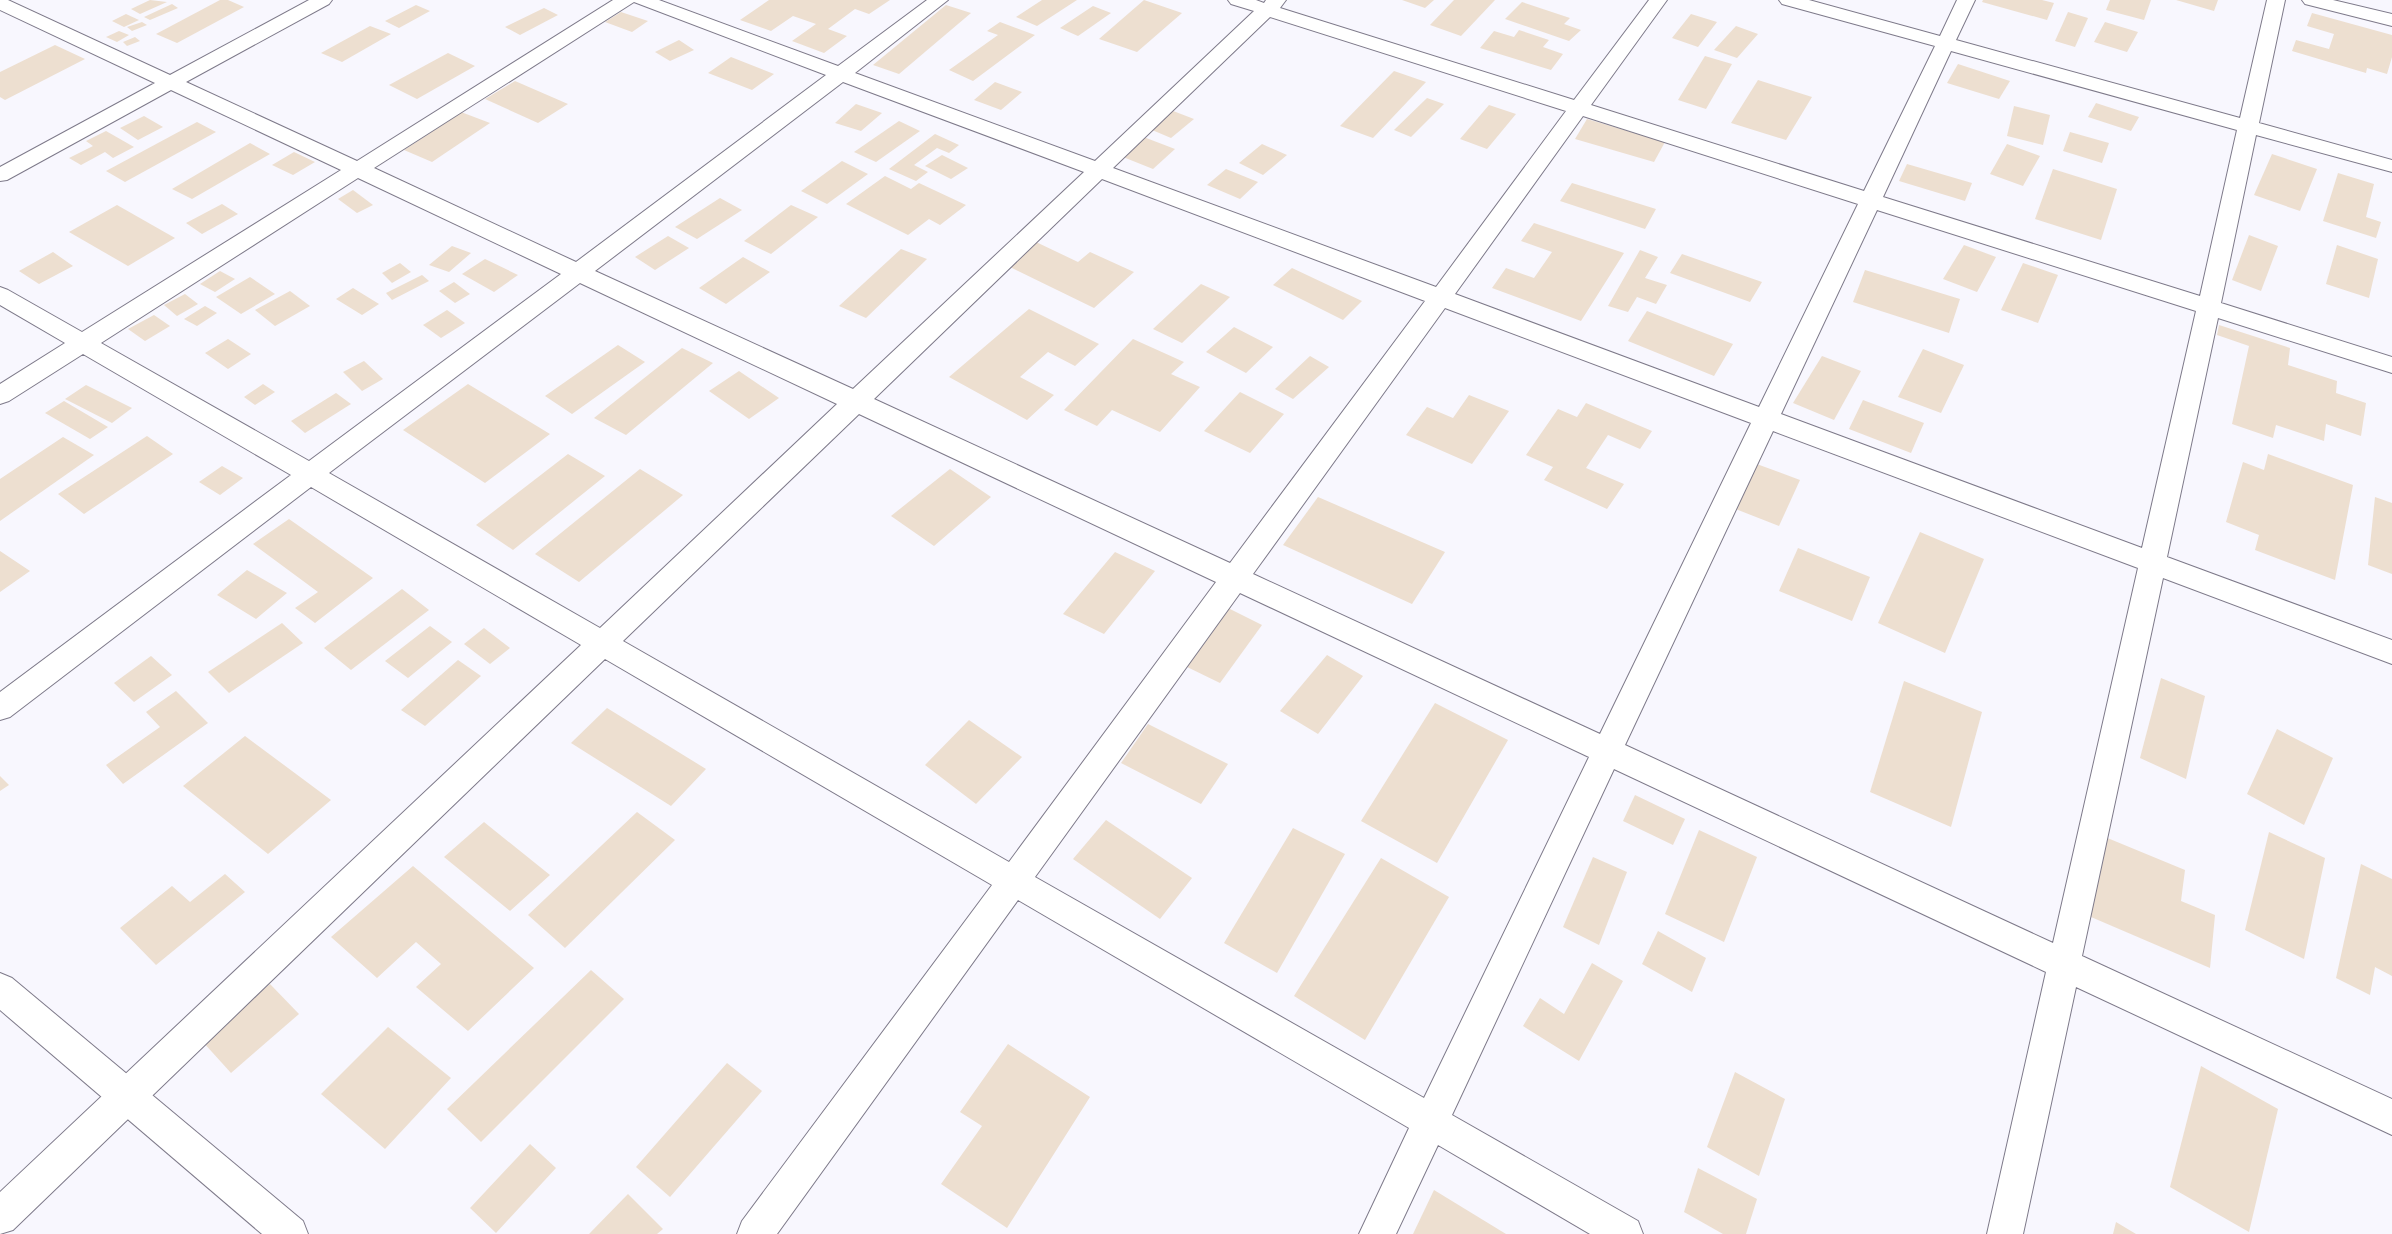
<svg xmlns="http://www.w3.org/2000/svg" width="2392" height="1234" font-family="Rubik,sans-serif">
<style>
.building{fill:#eddfd0}
.lines{fill:none;stroke-linecap:round;stroke-linejoin:round}
.minor-casing{stroke:#7e7a8a;stroke-width:2}
.secondary-casing{stroke:#7e7a8a;stroke-width:2}
.minor{fill:#fff;fill-rule:evenodd}
.secondary{fill:#fff;fill-rule:evenodd}
</style>
<rect width="100%" height="100%" fill="#f8f7fe"/>
<g class="building">
<path d="M 150,0 L 167,2 L 140,14 L 131,9 Z"/>
<path d="M 220,0 L 228,0 L 244,7 L 177,43 L 156,34 Z"/>
<path d="M 769,0 L 890,0 L 869,14 L 855,9 L 828,29 L 847,36 L 824,53 L 792,41 L 816,24 L 793,16 L 771,31 L 740,20 Z"/>
<path d="M 1042,0 L 1077,0 L 1037,26 L 1016,17 Z"/>
<path d="M 1144,0 L 1182,13 L 1137,52 L 1099,39 Z"/>
<path d="M 1402,0 L 1434,0 L 1425,8 Z"/>
<path d="M 1454,0 L 1495,0 L 1461,36 L 1430,25 Z"/>
<path d="M 1983,0 L 2042,0 L 2054,3 L 2047,20 L 1982,2 Z"/>
<path d="M 2110,0 L 2151,0 L 2144,20 L 2106,10 Z"/>
<path d="M 2176,0 L 2218,0 L 2214,11 Z"/>
<path d="M 1522,2 L 1570,18 L 1564,24 L 1581,30 L 1569,41 L 1505,19 Z"/>
<path d="M 172,4 L 178,8 L 150,20 L 144,17 Z"/>
<path d="M 416,5 L 430,11 L 399,28 L 385,21 Z"/>
<path d="M 946,5 L 971,13 L 899,74 L 873,65 Z"/>
<path d="M 1093,6 L 1111,13 L 1078,36 L 1060,28 Z"/>
<path d="M 544,8 L 558,15 L 520,35 L 505,27 Z"/>
<path d="M 621,12 L 648,21 L 632,32 L 605,22 Z"/>
<path d="M 2068,12 L 2088,18 L 2075,47 L 2055,41 Z"/>
<path d="M 2312,13 L 2392,35 L 2392,57 L 2387,74 L 2367,68 L 2366,73 L 2292,51 L 2296,40 L 2329,49 L 2334,34 L 2307,26 Z"/>
<path d="M 126,14 L 139,20 L 124,27 L 112,21 Z"/>
<path d="M 1691,14 L 1717,22 L 1698,47 L 1672,38 Z"/>
<path d="M 142,22 L 147,25 L 132,31 L 127,27 Z"/>
<path d="M 1000,22 L 1035,35 L 973,81 L 949,70 L 998,35 L 987,31 Z"/>
<path d="M 2105,22 L 2138,32 L 2127,52 L 2094,42 Z"/>
<path d="M 370,26 L 391,34 L 342,62 L 321,53 Z"/>
<path d="M 1736,26 L 1758,34 L 1737,58 L 1714,50 Z"/>
<path d="M 1519,30 L 1549,40 L 1543,47 L 1563,54 L 1551,70 L 1480,48 L 1494,31 L 1514,37 Z"/>
<path d="M 119,31 L 129,35 L 117,42 L 106,37 Z"/>
<path d="M 135,37 L 140,41 L 127,46 L 123,42 Z"/>
<path d="M 679,40 L 694,50 L 670,61 L 655,52 Z"/>
<path d="M 55,45 L 85,59 L 5,100 L 0,97 L 0,72 Z"/>
<path d="M 448,53 L 475,66 L 417,99 L 389,85 Z"/>
<path d="M 1705,56 L 1732,64 L 1706,109 L 1678,100 Z"/>
<path d="M 731,57 L 774,74 L 752,90 L 708,73 Z"/>
<path d="M 1958,64 L 2010,81 L 1999,99 L 1947,83 Z"/>
<path d="M 1394,71 L 1426,82 L 1373,138 L 1340,126 Z"/>
<path d="M 1758,80 L 1812,97 L 1786,140 L 1731,123 Z"/>
<path d="M 515,81 L 568,104 L 538,123 L 485,99 Z"/>
<path d="M 995,82 L 1022,92 L 1001,110 L 974,100 Z"/>
<path d="M 1427,98 L 1444,104 L 1411,137 L 1394,130 Z"/>
<path d="M 2096,103 L 2139,117 L 2131,131 L 2088,117 Z"/>
<path d="M 856,104 L 882,113 L 861,131 L 835,123 Z"/>
<path d="M 1489,105 L 1516,114 L 1487,149 L 1460,139 Z"/>
<path d="M 2014,106 L 2050,115 L 2043,145 L 2007,136 Z"/>
<path d="M 1168,109 L 1194,119 L 1171,138 L 1145,127 Z"/>
<path d="M 461,112 L 490,123 L 432,162 L 404,150 Z"/>
<path d="M 144,116 L 163,127 L 138,140 L 120,128 Z"/>
<path d="M 1587,119 L 1665,142 L 1654,162 L 1575,139 Z"/>
<path d="M 899,121 L 920,131 L 876,162 L 854,152 Z"/>
<path d="M 197,122 L 216,132 L 125,182 L 106,171 Z"/>
<path d="M 106,131 L 134,147 L 113,158 L 105,152 L 81,165 L 69,158 L 93,146 L 86,141 Z"/>
<path d="M 2070,132 L 2109,143 L 2102,163 L 2063,151 Z"/>
<path d="M 935,134 L 959,145 L 949,153 L 937,148 L 914,165 L 928,172 L 916,181 L 889,169 Z"/>
<path d="M 1141,136 L 1175,149 L 1153,169 L 1118,155 Z"/>
<path d="M 250,143 L 270,154 L 192,199 L 172,189 Z"/>
<path d="M 1262,144 L 1287,155 L 1263,175 L 1239,163 Z"/>
<path d="M 2007,144 L 2040,156 L 2023,186 L 1990,174 Z"/>
<path d="M 294,152 L 315,162 L 293,175 L 272,165 Z"/>
<path d="M 2272,154 L 2317,169 L 2300,211 L 2254,195 Z"/>
<path d="M 942,155 L 968,168 L 951,179 L 925,166 Z"/>
<path d="M 842,161 L 868,174 L 827,204 L 801,191 Z"/>
<path d="M 1907,164 L 1972,183 L 1965,201 L 1899,181 Z"/>
<path d="M 1226,169 L 1258,182 L 1240,199 L 1207,185 Z"/>
<path d="M 2053,169 L 2117,189 L 2101,240 L 2035,219 Z"/>
<path d="M 2338,173 L 2374,184 L 2366,217 L 2381,222 L 2376,238 L 2323,221 Z"/>
<path d="M 885,176 L 911,189 L 919,183 L 966,205 L 940,225 L 929,219 L 908,235 L 846,204 Z"/>
<path d="M 1572,183 L 1656,209 L 1645,229 L 1560,201 Z"/>
<path d="M 353,190 L 373,205 L 357,213 L 338,199 Z"/>
<path d="M 720,198 L 742,210 L 697,239 L 675,227 Z"/>
<path d="M 222,204 L 238,214 L 202,234 L 186,223 Z"/>
<path d="M 117,205 L 175,238 L 128,266 L 69,232 Z"/>
<path d="M 791,205 L 818,217 L 771,254 L 744,241 Z"/>
<path d="M 1534,223 L 1624,253 L 1581,321 L 1492,288 L 1506,268 L 1534,278 L 1552,252 L 1521,241 Z"/>
<path d="M 2249,235 L 2278,246 L 2261,291 L 2232,280 Z"/>
<path d="M 668,236 L 689,248 L 655,270 L 635,257 Z"/>
<path d="M 1036,242 L 1078,262 L 1090,252 L 1134,272 L 1094,308 L 1008,266 Z"/>
<path d="M 1964,245 L 1996,257 L 1977,292 L 1943,279 Z"/>
<path d="M 2337,245 L 2378,259 L 2369,298 L 2326,284 Z"/>
<path d="M 452,246 L 471,253 L 449,272 L 429,265 Z"/>
<path d="M 901,249 L 927,259 L 866,318 L 839,306 Z"/>
<path d="M 1640,250 L 1658,257 L 1645,278 L 1667,285 L 1656,304 L 1637,297 L 1628,312 L 1608,306 Z"/>
<path d="M 53,252 L 73,266 L 39,284 L 19,271 Z"/>
<path d="M 1682,254 L 1762,282 L 1750,302 L 1670,273 Z"/>
<path d="M 743,257 L 770,272 L 726,304 L 699,288 Z"/>
<path d="M 485,259 L 518,275 L 494,292 L 462,274 Z"/>
<path d="M 400,263 L 411,272 L 392,283 L 382,273 Z"/>
<path d="M 2023,263 L 2058,275 L 2038,323 L 2001,310 Z"/>
<path d="M 1292,268 L 1362,301 L 1343,320 L 1273,285 Z"/>
<path d="M 1865,270 L 1960,299 L 1949,333 L 1853,302 Z"/>
<path d="M 220,271 L 235,279 L 215,292 L 200,284 Z"/>
<path d="M 422,275 L 429,281 L 392,300 L 386,293 Z"/>
<path d="M 250,277 L 275,294 L 241,314 L 216,297 Z"/>
<path d="M 454,282 L 470,294 L 455,303 L 439,291 Z"/>
<path d="M 1201,284 L 1230,297 L 1182,343 L 1153,329 Z"/>
<path d="M 353,288 L 379,304 L 362,315 L 336,299 Z"/>
<path d="M 290,291 L 310,306 L 275,326 L 255,310 Z"/>
<path d="M 185,294 L 198,304 L 177,316 L 164,305 Z"/>
<path d="M 205,306 L 217,313 L 197,326 L 184,319 Z"/>
<path d="M 1029,309 L 1099,344 L 1075,366 L 1048,352 L 1020,377 L 1054,395 L 1027,420 L 949,377 Z"/>
<path d="M 447,310 L 465,323 L 441,338 L 423,325 Z"/>
<path d="M 1647,311 L 1733,344 L 1714,376 L 1628,341 Z"/>
<path d="M 154,315 L 170,326 L 145,341 L 128,329 Z"/>
<path d="M 2219,325 L 2290,348 L 2288,365 L 2337,381 L 2336,393 L 2366,403 L 2361,436 L 2326,424 L 2324,441 L 2276,425 L 2273,438 L 2232,424 L 2249,346 L 2217,335 Z"/>
<path d="M 1234,327 L 1273,347 L 1246,373 L 1206,352 Z"/>
<path d="M 228,339 L 251,354 L 228,369 L 205,353 Z"/>
<path d="M 1133,339 L 1184,362 L 1171,374 L 1200,387 L 1160,432 L 1112,410 L 1097,426 L 1064,410 Z"/>
<path d="M 618,345 L 645,362 L 572,414 L 545,396 Z"/>
<path d="M 682,348 L 713,363 L 626,435 L 594,418 Z"/>
<path d="M 1923,349 L 1964,365 L 1941,413 L 1898,397 Z"/>
<path d="M 1310,356 L 1329,367 L 1293,399 L 1275,389 Z"/>
<path d="M 1822,356 L 1861,371 L 1834,420 L 1793,403 Z"/>
<path d="M 364,361 L 383,379 L 362,391 L 343,372 Z"/>
<path d="M 739,371 L 779,398 L 749,419 L 709,391 Z"/>
<path d="M 263,384 L 275,392 L 255,405 L 244,397 Z"/>
<path d="M 468,384 L 550,434 L 485,483 L 403,430 Z"/>
<path d="M 86,385 L 132,408 L 112,423 L 65,399 Z"/>
<path d="M 1240,392 L 1284,414 L 1250,453 L 1204,431 Z"/>
<path d="M 336,393 L 351,404 L 305,433 L 291,421 Z"/>
<path d="M 1469,395 L 1509,411 L 1472,464 L 1406,435 L 1427,407 L 1453,418 Z"/>
<path d="M 1863,400 L 1924,423 L 1911,453 L 1849,429 Z"/>
<path d="M 64,401 L 108,427 L 90,439 L 45,413 Z"/>
<path d="M 1586,403 L 1652,431 L 1640,449 L 1608,435 L 1586,468 L 1624,484 L 1607,509 L 1544,480 L 1553,467 L 1526,455 L 1558,409 L 1577,417 Z"/>
<path d="M 147,436 L 173,454 L 84,514 L 58,494 Z"/>
<path d="M 63,437 L 94,455 L 0,521 L 0,479 Z"/>
<path d="M 568,454 L 605,476 L 513,550 L 476,525 Z"/>
<path d="M 2268,454 L 2353,485 L 2335,580 L 2255,550 L 2259,535 L 2226,522 L 2243,462 L 2264,470 Z"/>
<path d="M 1754,463 L 1800,480 L 1779,526 L 1733,508 Z"/>
<path d="M 222,466 L 243,478 L 220,495 L 199,482 Z"/>
<path d="M 640,469 L 683,495 L 579,582 L 535,554 Z"/>
<path d="M 950,469 L 991,497 L 934,546 L 891,516 Z"/>
<path d="M 1318,497 L 1445,552 L 1412,604 L 1283,545 Z"/>
<path d="M 2375,497 L 2392,503 L 2392,574 L 2368,565 Z"/>
<path d="M 289,519 L 373,578 L 315,623 L 295,608 L 318,592 L 253,544 Z"/>
<path d="M 1920,532 L 1984,559 L 1945,653 L 1878,623 Z"/>
<path d="M 1798,548 L 1870,577 L 1852,621 L 1779,591 Z"/>
<path d="M 0,551 L 30,571 L 0,592 Z"/>
<path d="M 1115,552 L 1155,571 L 1104,634 L 1063,614 Z"/>
<path d="M 247,570 L 287,593 L 256,619 L 217,595 Z"/>
<path d="M 402,589 L 429,610 L 351,670 L 324,648 Z"/>
<path d="M 1228,608 L 1262,625 L 1220,683 L 1185,666 Z"/>
<path d="M 282,623 L 303,643 L 229,693 L 208,672 Z"/>
<path d="M 430,626 L 452,642 L 408,678 L 385,661 Z"/>
<path d="M 484,628 L 510,648 L 490,664 L 464,644 Z"/>
<path d="M 1327,655 L 1363,676 L 1318,734 L 1280,711 Z"/>
<path d="M 151,656 L 172,675 L 134,702 L 114,683 Z"/>
<path d="M 458,660 L 481,676 L 425,726 L 401,710 Z"/>
<path d="M 2161,678 L 2205,696 L 2186,779 L 2140,758 Z"/>
<path d="M 1904,681 L 1982,712 L 1951,827 L 1870,792 Z"/>
<path d="M 176,691 L 208,723 L 123,784 L 106,765 L 160,727 L 146,712 Z"/>
<path d="M 1435,703 L 1508,740 L 1437,863 L 1361,821 Z"/>
<path d="M 607,708 L 706,769 L 671,806 L 571,743 Z"/>
<path d="M 969,720 L 1022,757 L 976,804 L 925,765 Z"/>
<path d="M 1148,724 L 1228,764 L 1201,804 L 1121,763 Z"/>
<path d="M 2277,729 L 2333,758 L 2304,825 L 2247,794 Z"/>
<path d="M 245,736 L 331,800 L 268,854 L 183,786 Z"/>
<path d="M 0,776 L 9,785 L 0,791 Z"/>
<path d="M 1635,795 L 1685,819 L 1673,845 L 1623,821 Z"/>
<path d="M 637,812 L 675,840 L 565,948 L 528,915 Z"/>
<path d="M 1106,820 L 1192,878 L 1160,919 L 1073,859 Z"/>
<path d="M 484,822 L 550,875 L 510,911 L 444,857 Z"/>
<path d="M 1293,828 L 1345,854 L 1277,973 L 1224,943 Z"/>
<path d="M 1699,830 L 1757,857 L 1724,942 L 1665,914 Z"/>
<path d="M 2269,832 L 2325,858 L 2304,959 L 2245,930 Z"/>
<path d="M 2105,837 L 2185,870 L 2181,901 L 2215,915 L 2210,968 L 2091,917 Z"/>
<path d="M 1593,857 L 1627,872 L 1599,945 L 1563,927 Z"/>
<path d="M 1381,858 L 1449,897 L 1365,1040 L 1294,996 Z"/>
<path d="M 2361,864 L 2392,879 L 2392,976 L 2375,967 L 2370,995 L 2336,978 Z"/>
<path d="M 413,866 L 534,968 L 468,1031 L 416,987 L 441,964 L 416,942 L 377,978 L 331,937 Z"/>
<path d="M 225,874 L 245,892 L 156,965 L 120,928 L 172,886 L 190,902 Z"/>
<path d="M 1658,931 L 1706,958 L 1692,992 L 1642,964 Z"/>
<path d="M 1592,963 L 1623,981 L 1579,1061 L 1523,1026 L 1540,998 L 1564,1014 Z"/>
<path d="M 591,970 L 624,999 L 481,1142 L 447,1109 Z"/>
<path d="M 270,984 L 299,1014 L 231,1073 L 202,1041 Z"/>
<path d="M 388,1027 L 451,1078 L 385,1149 L 321,1094 Z"/>
<path d="M 1008,1044 L 1090,1097 L 1007,1228 L 941,1184 L 982,1126 L 960,1112 Z"/>
<path d="M 727,1063 L 762,1091 L 670,1197 L 636,1167 Z"/>
<path d="M 2201,1066 L 2278,1109 L 2249,1232 L 2170,1187 Z"/>
<path d="M 1735,1072 L 1785,1099 L 1759,1176 L 1707,1147 Z"/>
<path d="M 530,1144 L 556,1168 L 496,1233 L 470,1208 Z"/>
<path d="M 1698,1168 L 1757,1199 L 1746,1234 L 1723,1234 L 1684,1212 Z"/>
<path d="M 1434,1190 L 1506,1234 L 1413,1234 Z"/>
<path d="M 628,1194 L 663,1229 L 657,1234 L 589,1234 Z"/>
<path d="M 2116,1222 L 2136,1234 L 2113,1234 Z"/>
</g>
<g class="lines">
<g class="minor-casing">
<g id="minor">
<path d="M 0,0 L 8,0 L 170,75 L 309,0 L 332,0 L 329,4 L 186,82 L 357,161 L 613,0 L 659,0 L 838,66 L 927,0 L 948,0 L 855,73 L 1095,161 L 1254,11 L 1231,4 L 1228,0 L 1256,0 L 1264,3 L 1266,0 L 1286,0 L 1280,8 L 1574,100 L 1649,0 L 1667,0 L 1591,105 L 1864,191 L 1935,46 L 1782,4 L 1779,0 L 1809,0 L 1940,36 L 1957,0 L 1975,0 L 1956,40 L 2240,118 L 2267,0 L 2285,0 L 2259,123 L 2392,160 L 2392,172 L 2256,135 L 2221,303 L 2392,357 L 2392,373 L 2218,318 L 2167,557 L 2392,640 L 2392,664 L 2163,578 L 2082,956 L 2392,1099 L 2392,1135 L 2076,987 L 2023,1234 L 1987,1234 L 2046,972 L 1614,769 L 1452,1115 L 1638,1221 L 1643,1234 L 1590,1234 L 1438,1145 L 1396,1234 L 1359,1234 L 1409,1128 L 1018,900 L 777,1234 L 737,1234 L 742,1221 L 992,885 L 605,659 L 13,1230 L 0,1234 L 0,1192 L 581,645 L 311,487 L 10,717 L 0,720 L 0,692 L 291,475 L 83,354 L 9,401 L 0,404 L 0,384 L 65,343 L 0,305 L 0,287 L 8,290 L 82,332 L 341,170 L 171,90 L 7,180 L 0,181 L 0,167 L 155,83 L 0,10 ZM 634,2 L 826,75 L 576,262 L 374,168 ZM 1270,17 L 1566,111 L 1436,287 L 1113,168 ZM 1951,51 L 2237,130 L 2200,296 L 1883,197 ZM 843,82 L 1084,172 L 853,389 L 595,271 ZM 1583,116 L 1858,204 L 1759,407 L 1455,294 ZM 358,178 L 561,274 L 309,461 L 101,343 ZM 1102,179 L 1425,301 L 1230,563 L 874,399 ZM 1877,210 L 2196,311 L 2142,548 L 1781,414 ZM 580,283 L 837,404 L 600,628 L 329,473 ZM 1445,308 L 1751,423 L 1600,734 L 1253,574 ZM 859,414 L 1216,582 L 1009,862 L 623,641 ZM 1773,431 L 2138,568 L 2053,943 L 1625,745 ZM 1240,593 L 1589,757 L 1424,1098 L 1035,877 Z"/>
<path d="M 2302,0 L 2333,0 L 2392,14 L 2392,26 L 2305,4 Z"/>
</g>
</g>
<g class="secondary-casing">
<path id="secondary" d="M 0,973 L 12,978 L 303,1221 L 308,1234 L 262,1234 L 0,1010 Z"/>
</g>
<use href="#minor" class="minor"/>
<use href="#secondary" class="secondary"/>
</g>
</svg>
